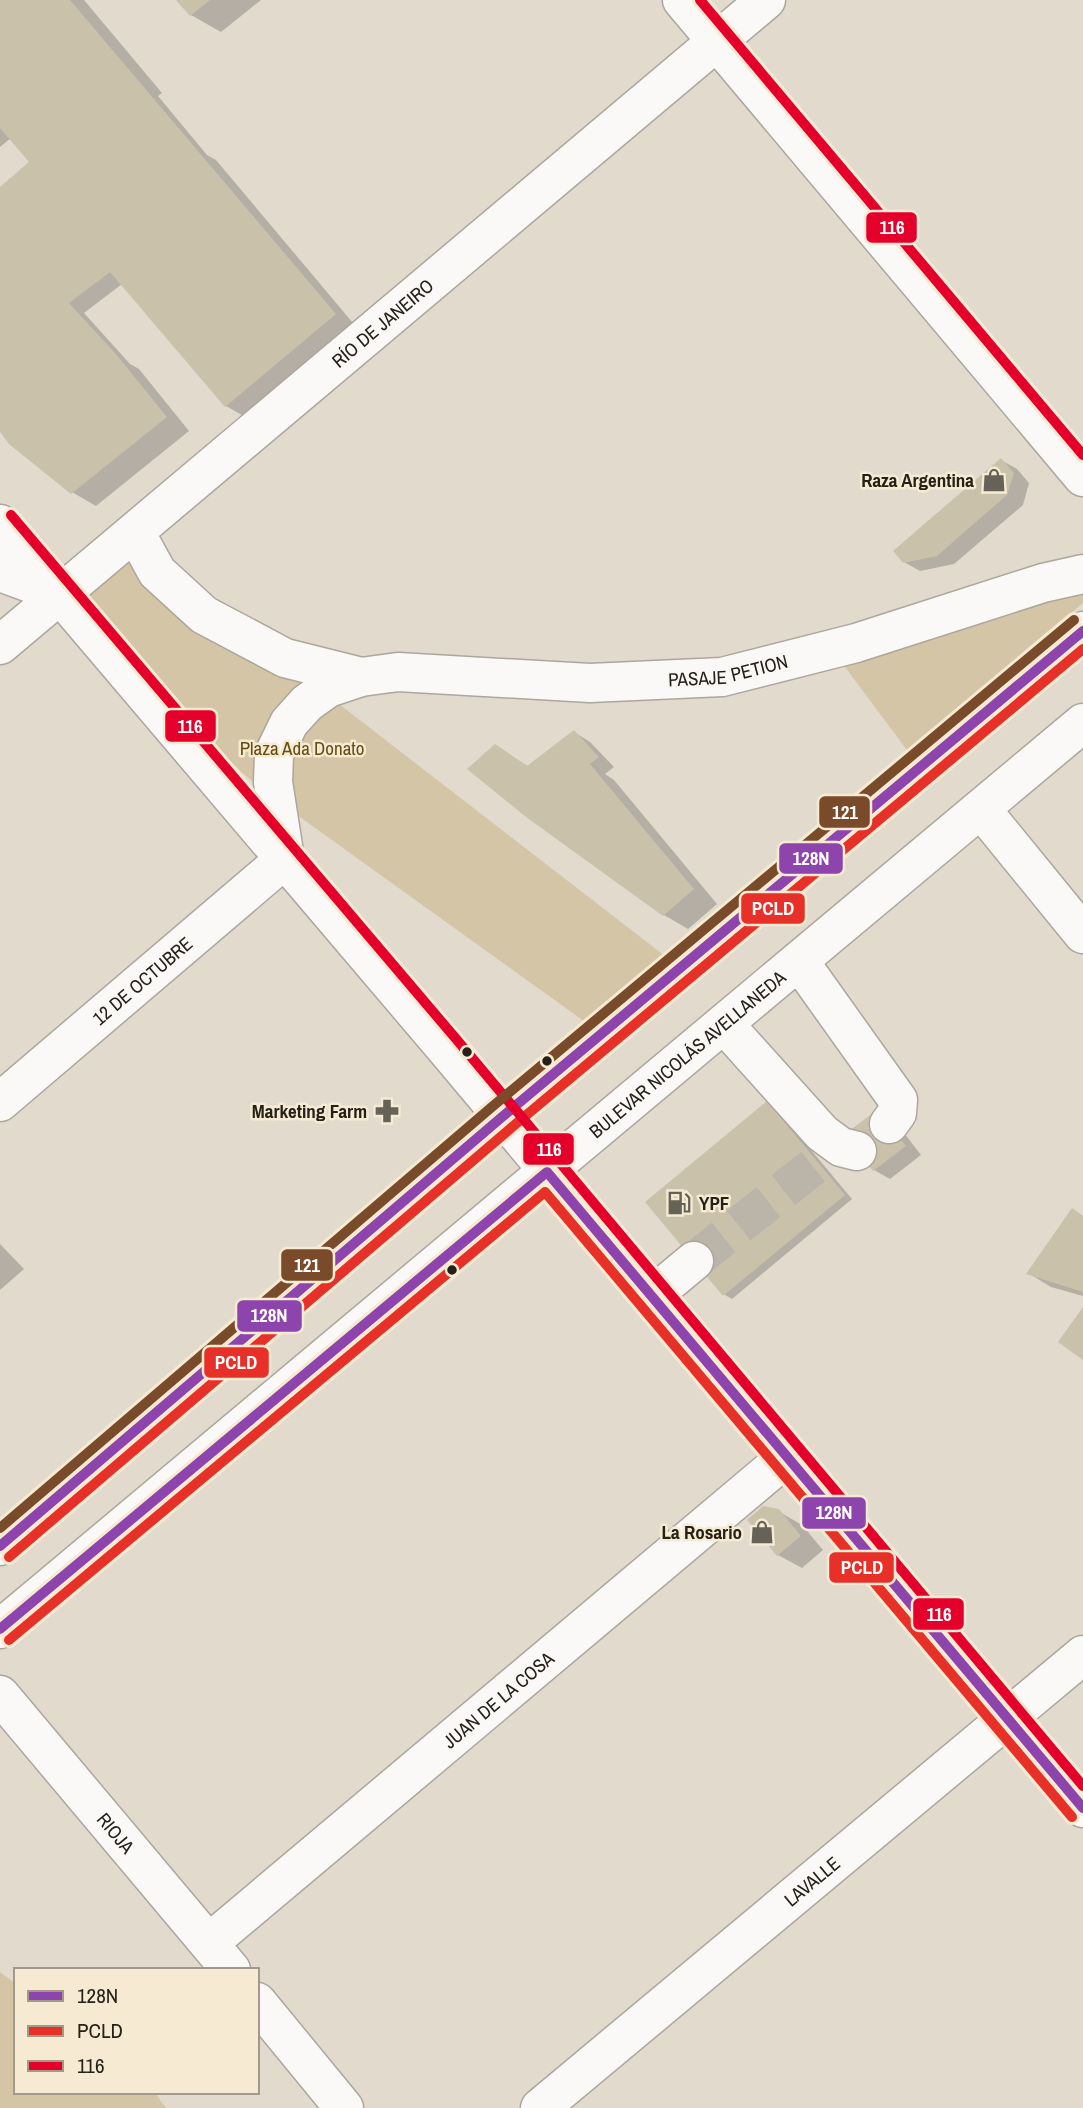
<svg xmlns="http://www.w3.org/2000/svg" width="1083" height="2108" font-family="'Archivo Narrow',sans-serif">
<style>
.green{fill:#d3c5a5}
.shadow{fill:#0003}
.building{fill:#cac1ab}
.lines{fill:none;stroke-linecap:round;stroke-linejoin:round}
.minor-tunnel{stroke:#bbb5a9;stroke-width:38;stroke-dasharray:38 19;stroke-linecap:butt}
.minor-casing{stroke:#aca79d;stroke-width:41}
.major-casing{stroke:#aca79d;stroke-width:41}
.minor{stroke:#faf9f8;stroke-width:38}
.major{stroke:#faf9f8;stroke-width:38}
.bus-1-casing{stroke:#f6ebd2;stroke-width:16}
.bus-2-casing{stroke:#f6ebd2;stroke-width:16}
.bus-3-casing{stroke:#f6ebd2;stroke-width:16}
.bus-4-casing{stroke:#f6ebd2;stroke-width:16}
.bus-1{stroke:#8e44ad;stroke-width:10}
.bus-2{stroke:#e73128;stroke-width:10}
.bus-3{stroke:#e4002b;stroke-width:10}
.bus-4{stroke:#7a4b2a;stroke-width:10}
.bus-dot{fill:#252118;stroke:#f6ebd2;stroke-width:2.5}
.labels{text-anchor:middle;stroke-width:5;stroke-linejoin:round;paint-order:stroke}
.street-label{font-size:19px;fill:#252118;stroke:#f6ebd2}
.poi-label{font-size:19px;font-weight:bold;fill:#252118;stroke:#f6ebd2;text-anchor:end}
.park-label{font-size:19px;fill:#644d10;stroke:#f6ebd2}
.line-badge{stroke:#f6ebd2;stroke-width:2.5}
.badge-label{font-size:19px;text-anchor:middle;font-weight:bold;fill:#fff}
</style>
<rect width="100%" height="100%" fill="#e1dacd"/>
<g class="green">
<path d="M 133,552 L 304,677 L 674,963 L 595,1029 L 268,794 C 198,739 141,667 84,599 Z"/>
<path d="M 1083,590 L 1083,603 L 907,750 L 842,663 Z"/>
<path d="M 0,1972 L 16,1984 L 16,2092 L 154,2092 L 166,2108 L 0,2108 Z"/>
</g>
<g class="shadow">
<path d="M 0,0 L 84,0 L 162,93 L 158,96 L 207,155 L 216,160 L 358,329 L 292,375 L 242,415 L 226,406 L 122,284 L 84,313 L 130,364 L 139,369 L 189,431 L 96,506 L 72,492 L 0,429 L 0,189 L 32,163 L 11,138 L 0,147 Z"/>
<path d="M 179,0 L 261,0 L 221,32 L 191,15 Z"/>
<path d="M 1001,460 L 1017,469 L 1029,483 L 1023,505 L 954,564 L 920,571 L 904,562 Z"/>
<path d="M 574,732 L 590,742 L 614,767 L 605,774 L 614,780 L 717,904 L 688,929 L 664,915 L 496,746 L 529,767 Z"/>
<path d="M 768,1103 L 775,1107 L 852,1199 L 732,1299 L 725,1295 Z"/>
<path d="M 894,1120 L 921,1155 L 890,1179 L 874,1170 Z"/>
<path d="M 1083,1217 L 1083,1296 L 1051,1287 L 1028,1273 Z"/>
<path d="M 0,1244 L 24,1269 L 0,1290 Z"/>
<path d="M 778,1511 L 802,1525 L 823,1550 L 802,1568 L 778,1555 Z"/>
</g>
<g class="building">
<path d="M 0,0 L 70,0 L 336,314 L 225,407 L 110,272 L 69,303 L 115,353 L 167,417 L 71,494 L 9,444 L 0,432 L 0,187 L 29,162 L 0,128 Z"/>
<path d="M 176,0 L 210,0 L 190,16 Z"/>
<path d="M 1001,458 L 1014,473 L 1007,495 L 937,556 L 903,563 L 893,551 Z"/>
<path d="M 574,730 L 599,757 L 590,764 L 694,889 L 663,916 L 526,817 L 467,769 L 495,744 L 527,766 Z"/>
<path d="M 767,1101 L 845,1195 L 723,1296 L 645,1202 Z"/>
<path d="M 878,1109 L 906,1146 L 873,1171 L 844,1135 Z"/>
<path d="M 1072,1208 L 1083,1216 L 1083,1292 L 1026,1274 Z"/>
<path d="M 1083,1307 L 1083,1360 L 1058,1342 Z"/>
<path d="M 763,1506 L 779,1509 L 801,1536 L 777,1556 L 747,1520 Z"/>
</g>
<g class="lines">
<path class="minor-tunnel" d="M 694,1261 L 819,1162"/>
<g class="minor-casing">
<g id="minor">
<path d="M 135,532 L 157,572 L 204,615 L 285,658 L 361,677"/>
<path d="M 0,572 L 60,594"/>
<path id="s1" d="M 0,645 L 766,0"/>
<path d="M 981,809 L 1083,934"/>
<path d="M 799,961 L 898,1100 L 897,1113 L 889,1124"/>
<path d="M 724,1024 L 822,1133 L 841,1147 L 857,1151"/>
<path id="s2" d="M 0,1102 L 285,859 L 273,782 L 274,754 L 289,723 L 307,703 L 328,688 L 361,677 L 398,672 L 590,683 L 722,677 L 856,643 L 1043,583 L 1083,574"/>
<path d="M 652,1296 L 694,1261"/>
<path id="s3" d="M 0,1695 L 231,1970"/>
<path id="s4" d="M 209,1943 L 788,1456"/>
<path d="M 257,2002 L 344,2108"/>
<path id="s5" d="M 540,2108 L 1083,1655"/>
</g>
</g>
<g class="major-casing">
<g id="major">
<path d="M 682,0 L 1083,477"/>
<path d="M 0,524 L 446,1049 L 1083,1808"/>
<path d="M 0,1546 L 502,1117 L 1083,631"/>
<path id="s6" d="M 0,1629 L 1083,723"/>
</g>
</g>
<use href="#minor" class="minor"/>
<use href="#major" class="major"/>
<g class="bus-1-casing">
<g id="bus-1">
<path d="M 0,1546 L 502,1117 L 1083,631"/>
<path d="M 0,1629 L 547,1172 L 1083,1808"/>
</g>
</g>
<g class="bus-2-casing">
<g id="bus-2">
<path d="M 9,1557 L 511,1128 L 1083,649"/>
<path d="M 9,1640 L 545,1192 L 1072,1817"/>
</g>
</g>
<g class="bus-3-casing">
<g id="bus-3">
<path d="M 700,0 L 1083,455"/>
<path d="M 11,515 L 457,1040 L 1083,1786"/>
</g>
</g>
<g class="bus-4-casing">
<path id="bus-4" d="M 0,1528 L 493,1106 L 1074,620"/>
</g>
<use href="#bus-1" class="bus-1"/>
<use href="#bus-2" class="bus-2"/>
<use href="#bus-3" class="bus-3"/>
<use href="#bus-4" class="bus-4"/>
</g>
<defs>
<g id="shop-bare" transform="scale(1.89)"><path d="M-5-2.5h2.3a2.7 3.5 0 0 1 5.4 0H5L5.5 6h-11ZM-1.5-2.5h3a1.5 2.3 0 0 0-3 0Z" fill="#676257" stroke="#f6ebd2" stroke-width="2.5" paint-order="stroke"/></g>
<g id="pharmacy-bare" transform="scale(1.89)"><path d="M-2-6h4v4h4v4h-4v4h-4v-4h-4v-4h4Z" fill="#676257" stroke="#f6ebd2" stroke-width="2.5" paint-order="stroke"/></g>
<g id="fuel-bare" transform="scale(1.89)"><path d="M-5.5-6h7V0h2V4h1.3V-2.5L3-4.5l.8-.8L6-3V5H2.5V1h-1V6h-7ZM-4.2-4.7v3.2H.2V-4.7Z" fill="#676257" stroke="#f6ebd2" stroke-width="2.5" paint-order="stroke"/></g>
</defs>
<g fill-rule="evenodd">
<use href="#shop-bare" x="994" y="480"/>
<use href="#pharmacy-bare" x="387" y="1111"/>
<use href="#fuel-bare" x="679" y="1203"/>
<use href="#shop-bare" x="762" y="1532"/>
</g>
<g class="bus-dot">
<circle cx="467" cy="1052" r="6"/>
<circle cx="547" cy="1061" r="6"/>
<circle cx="452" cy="1270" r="6"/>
</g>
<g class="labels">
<g class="street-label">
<text dy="7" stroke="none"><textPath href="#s1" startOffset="500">RÍO DE JANEIRO</textPath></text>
<text dy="7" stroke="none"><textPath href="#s2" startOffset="971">PASAJE PETION</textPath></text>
<text dy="7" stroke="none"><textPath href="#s2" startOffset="187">12 DE OCTUBRE</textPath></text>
<text dy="7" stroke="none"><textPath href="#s6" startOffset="896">BULEVAR NICOLÁS AVELLANEDA</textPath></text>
<text dy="7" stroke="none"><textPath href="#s4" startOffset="378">JUAN DE LA COSA</textPath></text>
<text dy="7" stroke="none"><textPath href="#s3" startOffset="180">RIOJA</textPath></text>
<text dy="7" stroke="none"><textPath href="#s5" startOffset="354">LAVALLE</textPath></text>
</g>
<g class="poi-label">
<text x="974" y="487">Raza Argentina</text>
<text x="367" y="1118">Marketing Farm</text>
<text x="699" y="1210" text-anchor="start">YPF</text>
<text x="742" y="1539">La Rosario</text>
</g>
<g class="park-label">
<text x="302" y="755">Plaza Ada Donato</text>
</g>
</g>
<g class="line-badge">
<rect x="865" y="211" width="53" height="33" rx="7" fill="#e4002b"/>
<rect x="164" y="709" width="53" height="34" rx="7" fill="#e4002b"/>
<rect x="818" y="795" width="53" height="34" rx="7" fill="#7a4b2a"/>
<rect x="778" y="842" width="66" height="33" rx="7" fill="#8e44ad"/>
<rect x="740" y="892" width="66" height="33" rx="7" fill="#e73128"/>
<rect x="522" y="1132" width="53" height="34" rx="7" fill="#e4002b"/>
<rect x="280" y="1248" width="54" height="34" rx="7" fill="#7a4b2a"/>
<rect x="236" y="1299" width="67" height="34" rx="7" fill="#8e44ad"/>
<rect x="203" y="1346" width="67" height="33" rx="7" fill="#e73128"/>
<rect x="801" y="1496" width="66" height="34" rx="7" fill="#8e44ad"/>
<rect x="828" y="1551" width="67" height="33" rx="7" fill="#e73128"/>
<rect x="912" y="1597" width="53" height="34" rx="7" fill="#e4002b"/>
</g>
<g class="badge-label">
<text x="892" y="234">116</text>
<text x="190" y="733">116</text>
<text x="845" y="819">121</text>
<text x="811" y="865">128N</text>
<text x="773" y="915">PCLD</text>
<text x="549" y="1156">116</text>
<text x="307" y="1272">121</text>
<text x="269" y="1322">128N</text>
<text x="236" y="1369">PCLD</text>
<text x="834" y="1519">128N</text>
<text x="862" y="1574">PCLD</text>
<text x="939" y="1621">116</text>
</g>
<rect x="14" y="1968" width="245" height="126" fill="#f6ebd2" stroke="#a29a88" stroke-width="2"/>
<rect x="28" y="1991" width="35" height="10" fill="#8e44ad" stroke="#a29a88" stroke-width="2"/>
<text x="77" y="2003" font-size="21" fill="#252118">128N</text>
<rect x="28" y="2026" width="35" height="10" fill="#e73128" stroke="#a29a88" stroke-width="2"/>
<text x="77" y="2038" font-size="21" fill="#252118">PCLD</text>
<rect x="28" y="2061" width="35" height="10" fill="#e4002b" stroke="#a29a88" stroke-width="2"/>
<text x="77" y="2073" font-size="21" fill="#252118">116</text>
</svg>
